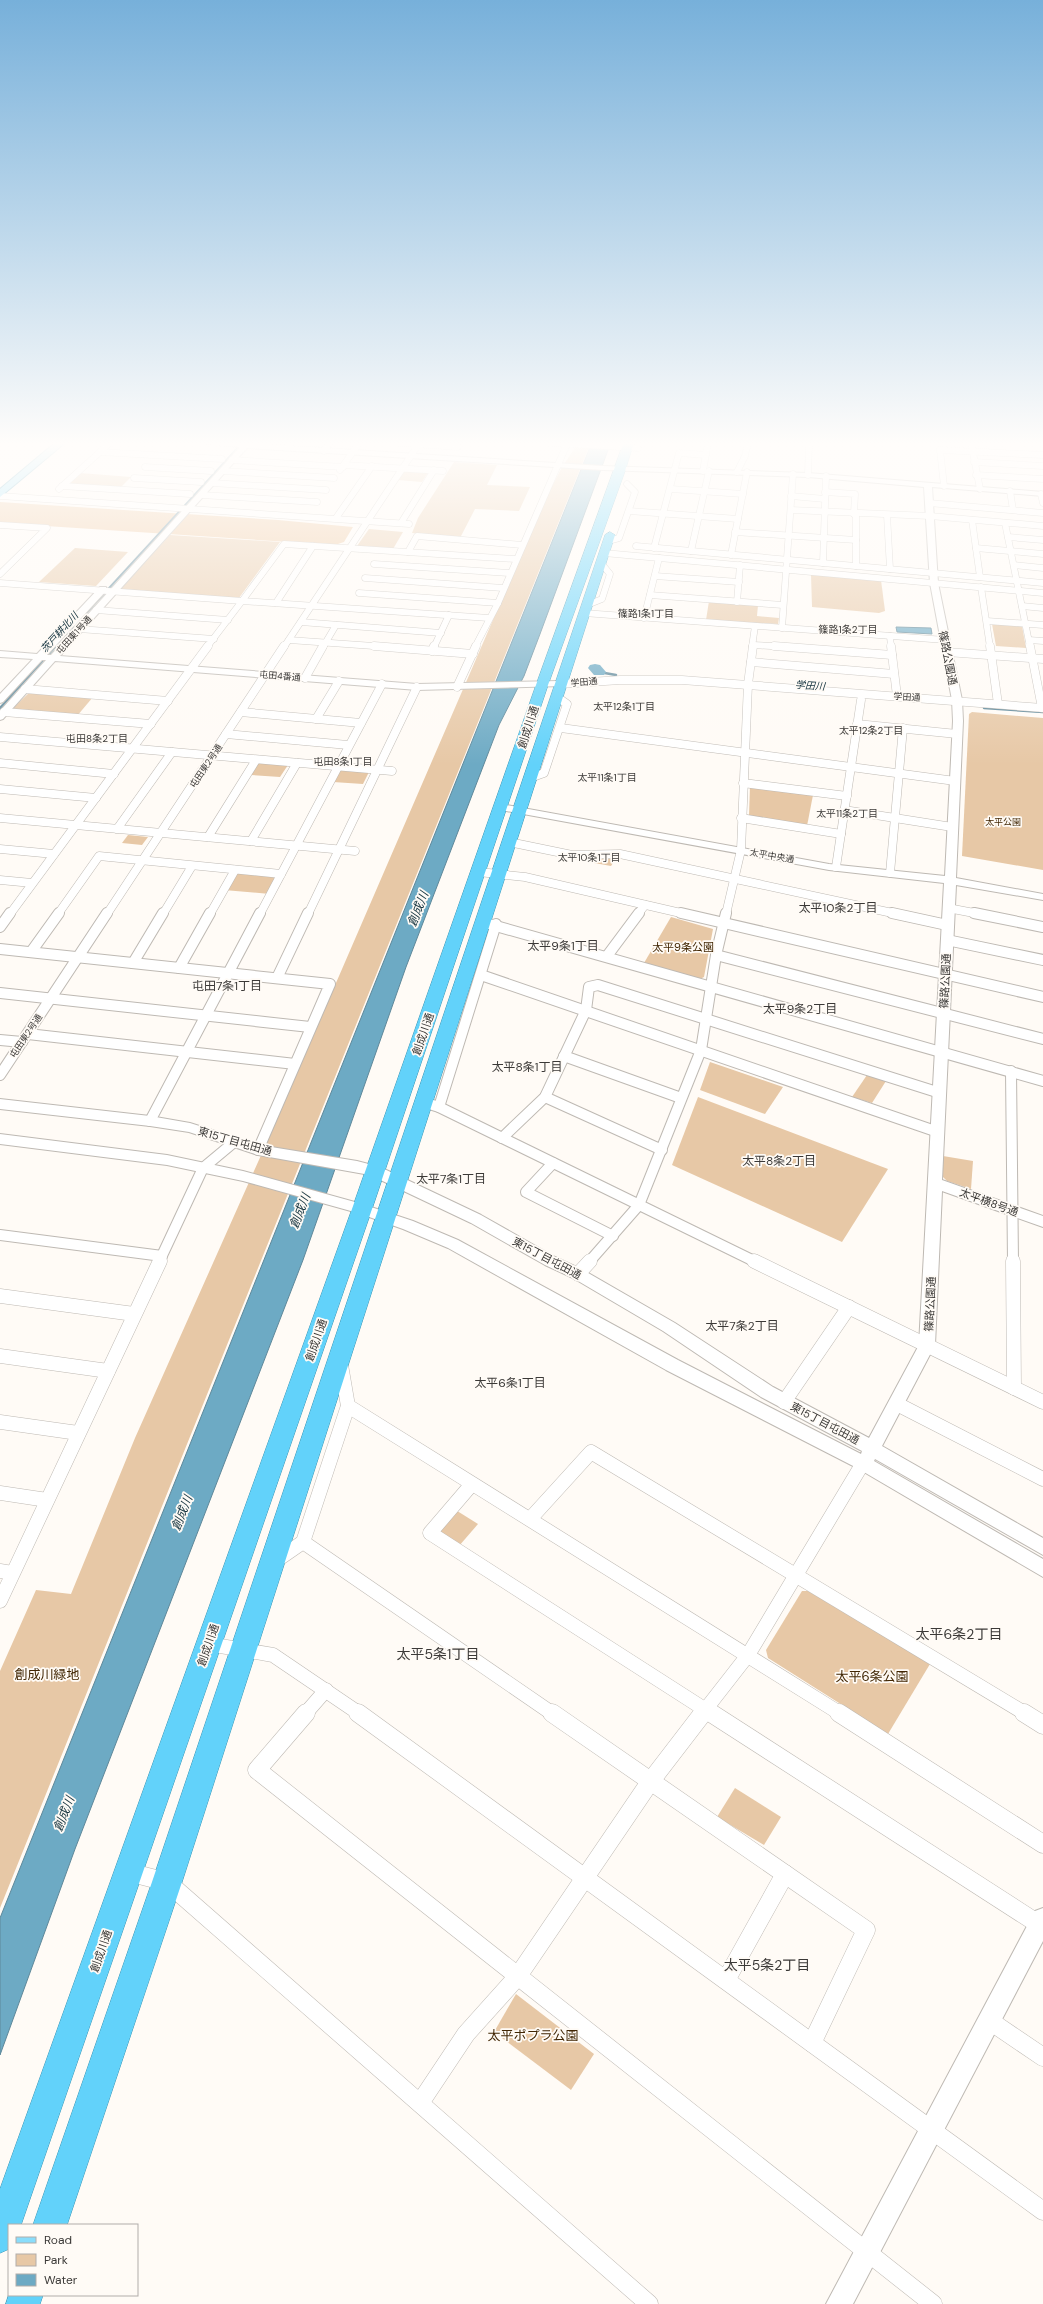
<svg xmlns="http://www.w3.org/2000/svg" width="1043" height="2304" font-family="'DM Sans','Noto Sans JP',sans-serif">
<style>
.green{fill:#e7c8a6}
.forest{fill:#ecc398}
.water{fill:#6daac4;stroke:#5e889a}
.lines{fill:none;stroke-linecap:round;stroke-linejoin:round}
.stream-far1{stroke:#5e889a;stroke-width:2}
.stream{stroke:#5e889a;stroke-width:2.5}
.river{fill:#6daac4;fill-rule:evenodd}
.minor-far4-casing{stroke:#beb9b3;stroke-width:7}
.minor-far3-casing{stroke:#beb9b3;stroke-width:9}
.minor-far2-casing{stroke:#beb9b3;stroke-width:12}
.minor-far1-casing{stroke:#beb9b3;stroke-width:15}
.minor-casing{stroke:#beb9b3;stroke-width:19}
.tertiary-casing{stroke:#beb9b3;stroke-width:2}
.primary-casing{stroke:#3a95b4;stroke-width:2}
.trunk-casing{stroke:#3a95b4;stroke-width:1}
.minor-far4{stroke:#fff;stroke-width:6}
.minor-far3{stroke:#fff;stroke-width:8}
.minor-far2{stroke:#fff;stroke-width:10}
.minor-far1{stroke:#fff;stroke-width:14}
.minor{stroke:#fff;stroke-width:18}
.tertiary{fill:#fff;fill-rule:evenodd}
.primary{fill:#89ddfb;fill-rule:evenodd}
.trunk{fill:#62d2fa;fill-rule:evenodd}
.labels{text-anchor:middle;stroke-width:3.5;stroke-linejoin:round;paint-order:stroke}
.far-street-label{font-size:9px;fill:#3b3937;stroke:#fffbf6}
.far-park-label{font-size:9px;fill:#412603;stroke:#fffbf6}
.far-neighbourhood-label{font-size:10px;fill:#3b3937;stroke:#fffbf6}
.far-water-label{font-size:10px;font-style:italic;fill:#173540;stroke:#fffbf6}
.street-label{font-size:11px;fill:#3b3937;stroke:#fffbf6}
.park-label{font-size:11px;fill:#412603;stroke:#fffbf6}
.neighbourhood-label{font-size:12px;fill:#3b3937;stroke:#fffbf6}
.water-label{font-size:12px;font-style:italic;fill:#173540;stroke:#fffbf6}
.near-park-label{font-size:13px;fill:#412603;stroke:#fffbf6}
.near-neighbourhood-label{font-size:14px;fill:#3b3937;stroke:#fffbf6}
</style>
<rect width="100%" height="100%" fill="#fffbf6"/>
<g class="green">
<path d="M 591,442 L 0,1908 L 0,1671 L 36,1590 L 71,1594 L 135,1438 L 275,1124 L 544,502 L 561,469 L 576,446 Z"/>
<path d="M 454,462 L 497,465 L 487,485 L 530,487 L 519,511 L 475,509 L 460,538 L 412,533 L 418,518 Z"/>
<path d="M 405,469 L 429,471 L 422,482 L 398,480 Z"/>
<path d="M 80,473 L 131,477 L 120,488 L 68,485 Z"/>
<path d="M 369,529 L 403,532 L 393,549 L 357,546 Z"/>
<path d="M 170,535 L 280,542 L 239,598 L 120,589 Z"/>
<path d="M 75,548 L 128,552 L 96,586 L 39,582 Z"/>
<path d="M 811,575 L 881,580 L 885,611 L 879,613 L 812,607 Z"/>
<path d="M 709,601 L 758,605 L 757,616 L 779,618 L 778,624 L 706,620 Z"/>
<path d="M 992,624 L 1022,626 L 1026,648 L 996,646 Z"/>
<path d="M 30,692 L 93,697 L 77,716 L 12,709 Z"/>
<path d="M 972,712 L 1043,718 L 1043,870 L 962,856 L 969,714 Z"/>
<path d="M 258,763 L 288,765 L 280,777 L 251,775 Z"/>
<path d="M 340,769 L 369,772 L 363,784 L 333,782 Z"/>
<path d="M 750,786 L 813,795 L 807,826 L 749,816 Z"/>
<path d="M 128,835 L 148,837 L 142,845 L 122,843 Z"/>
<path d="M 617,857 L 611,866 L 572,859 Z"/>
<path d="M 235,870 L 281,874 L 270,894 L 224,890 Z"/>
<path d="M 671,917 L 713,929 L 704,977 L 700,979 L 644,963 Z"/>
<path d="M 710,1062 L 783,1087 L 765,1114 L 700,1090 Z"/>
<path d="M 867,1075 L 886,1081 L 872,1103 L 852,1097 Z"/>
<path d="M 698,1097 L 888,1169 L 842,1242 L 672,1165 Z"/>
<path d="M 943,1156 L 973,1161 L 971,1189 L 947,1181 L 942,1176 Z"/>
<path d="M 454,1509 L 478,1524 L 459,1546 L 436,1532 Z"/>
<path d="M 802,1591 L 808,1591 L 930,1664 L 888,1734 L 768,1658 L 766,1650 Z"/>
<path d="M 735,1788 L 781,1817 L 764,1845 L 717,1817 Z"/>
<path d="M 516,1994 L 594,2054 L 571,2090 L 494,2032 Z"/>
</g>
<path class="forest" d="M 0,502 L 278,520 L 353,527 L 344,542 L 335,545 L 0,523 Z"/>
<g class="water">
<path d="M 592,442 L 611,442 L 540,634 L 524,676 L 499,725 L 406,967 L 303,1260 L 75,1849 L 0,2055 L 0,1918 Z"/>
<path d="M 896,627 L 931,628 L 932,634 L 897,632 Z"/>
</g>
<g class="lines">
<path class="stream-far1" d="M 55,647 L 243,442"/>
<g class="stream">
<path d="M 599,672 L 616,675"/>
<path d="M 0,708 L 56,646"/>
<path d="M 984,708 L 1043,712"/>
</g>
<path class="river" d="M 595,664 L 600,665 L 606,672 L 604,675 L 594,675 L 588,668 L 590,665 Z"/>
<g class="minor-far4-casing">
<g id="minor-far4">
<path d="M 389,442 L 458,447"/>
<path d="M 538,442 L 638,448"/>
<path d="M 971,442 L 980,489"/>
<path d="M 324,451 L 330,442"/>
<path d="M 100,452 L 222,459"/>
<path d="M 232,460 L 343,467"/>
<path d="M 974,462 L 1043,466"/>
<path d="M 344,465 L 443,471"/>
<path d="M 145,467 L 211,471"/>
<path d="M 340,470 L 360,442"/>
<path d="M 223,471 L 334,478"/>
<path d="M 703,471 L 708,442"/>
<path d="M 737,472 L 745,456 L 748,442"/>
<path d="M 808,475 L 809,442"/>
<path d="M 976,475 L 1043,479"/>
<path d="M 134,478 L 201,482"/>
<path d="M 212,483 L 326,490"/>
<path d="M 62,486 L 190,494"/>
<path d="M 944,486 L 940,450 L 1043,455"/>
<path d="M 59,489 L 111,442"/>
<path d="M 671,489 L 743,494"/>
<path d="M 1010,491 L 1013,510"/>
<path d="M 825,492 L 855,494 L 854,514"/>
<path d="M 1041,494 L 1043,503"/>
<path d="M 201,495 L 317,502"/>
<path d="M 0,496 L 409,524"/>
<path d="M 791,496 L 825,499"/>
<path d="M 929,503 L 1043,513"/>
<path d="M 791,510 L 930,516 L 1043,526"/>
<path d="M 629,511 L 738,519"/>
<path d="M 856,514 L 856,566"/>
<path d="M 887,515 L 890,569"/>
<path d="M 336,518 L 372,466"/>
<path d="M 972,520 L 980,577"/>
<path d="M 401,523 L 434,470"/>
<path d="M 1005,523 L 1030,647"/>
<path d="M 0,525 L 47,528 L 0,574"/>
<path d="M 735,532 L 856,540"/>
<path d="M 1008,537 L 1043,540"/>
<path d="M 608,541 L 619,538 L 635,492 L 627,484"/>
<path d="M 636,546 L 1043,583"/>
<path d="M 654,548 L 679,453 L 706,455"/>
<path d="M 976,548 L 1043,554"/>
<path d="M 691,551 L 709,471"/>
<path d="M 408,552 L 417,536 L 522,545"/>
<path d="M 604,553 L 1043,593"/>
<path d="M 731,555 L 747,472"/>
<path d="M 823,563 L 826,476"/>
<path d="M 374,564 L 509,573"/>
<path d="M 1014,565 L 1043,568"/>
<path d="M 655,576 L 739,582"/>
<path d="M 365,578 L 503,588"/>
<path d="M 0,583 L 242,601 L 284,544 L 515,559"/>
<path d="M 981,587 L 990,647"/>
<path d="M 359,593 L 498,603"/>
<path d="M 650,595 L 783,605"/>
<path d="M 737,602 L 740,565"/>
<path d="M 276,603 L 313,546"/>
<path d="M 587,605 L 602,599 L 610,574 L 601,563"/>
<path d="M 1022,606 L 1043,608"/>
<path d="M 96,610 L 228,620"/>
<path d="M 584,613 L 945,640"/>
<path d="M 644,618 L 659,558"/>
<path d="M 987,621 L 1043,625"/>
<path d="M 301,622 L 441,633"/>
<path d="M 782,628 L 793,474"/>
<path d="M 79,629 L 214,639"/>
<path d="M 890,636 L 891,647"/>
<path d="M 289,640 L 388,647"/>
<path d="M 1029,640 L 1043,641"/>
<path d="M 753,645 L 788,647"/>
<path d="M 207,647 L 242,601 L 489,618"/>
<path d="M 284,647 L 420,442"/>
<path d="M 323,647 L 336,625"/>
<path d="M 434,647 L 449,615"/>
<path d="M 475,647 L 498,603 L 567,444"/>
<path d="M 752,647 L 755,626"/>
</g>
</g>
<g class="minor-far3-casing">
<g id="minor-far3">
<path d="M 374,646 L 473,654"/>
<path d="M 774,646 L 892,655"/>
<path d="M 891,646 L 897,696"/>
<path d="M 990,646 L 998,704"/>
<path d="M 1030,646 L 1042,708"/>
<path d="M 432,651 L 434,646"/>
<path d="M 947,652 L 1043,659"/>
<path d="M 751,662 L 894,674"/>
<path d="M 305,678 L 323,646"/>
<path d="M 560,684 L 620,680 L 682,680 L 1043,708"/>
<path d="M 457,687 L 476,646"/>
<path d="M 25,689 L 168,701"/>
<path d="M 4,712 L 151,724"/>
<path d="M 241,712 L 361,723"/>
<path d="M 316,719 L 339,681"/>
<path d="M 857,724 L 957,734"/>
<path d="M 561,728 L 955,781"/>
<path d="M 226,734 L 348,745"/>
<path d="M 0,737 L 392,771"/>
<path d="M 0,763 L 114,774"/>
<path d="M 530,778 L 544,773 L 567,704 L 557,697"/>
<path d="M 743,783 L 847,796"/>
<path d="M 0,789 L 96,798"/>
<path d="M 844,810 L 952,827"/>
<path d="M 0,818 L 355,851"/>
<path d="M 741,818 L 841,834"/>
<path d="M 117,829 L 172,752"/>
<path d="M 208,837 L 256,760"/>
<path d="M 251,841 L 297,763"/>
<path d="M 509,842 L 572,855 L 620,854 L 897,914"/>
<path d="M 0,849 L 54,854"/>
<path d="M 836,867 L 861,700"/>
<path d="M 479,872 L 525,877 L 685,914"/>
<path d="M 890,873 L 903,728"/>
<path d="M 0,880 L 32,883"/>
<path d="M 948,908 L 979,914"/>
<path d="M 10,914 L 208,646"/>
<path d="M 58,914 L 99,856 L 281,874"/>
<path d="M 107,914 L 284,646"/>
<path d="M 163,914 L 192,866"/>
<path d="M 210,914 L 235,870"/>
<path d="M 260,914 L 382,684"/>
<path d="M 308,914 L 417,687"/>
<path d="M 638,914 L 645,905"/>
<path d="M 726,914 L 741,850 L 748,684 L 753,646"/>
</g>
</g>
<g class="minor-far2-casing">
<g id="minor-far2">
<path d="M 681,913 L 1043,997"/>
<path d="M 892,913 L 947,925"/>
<path d="M 974,913 L 1043,927"/>
<path d="M 482,922 L 1043,1081"/>
<path d="M 0,927 L 10,913"/>
<path d="M 947,940 L 1043,960"/>
<path d="M 0,949 L 330,984 L 258,1150"/>
<path d="M 31,952 L 59,913"/>
<path d="M 716,955 L 1043,1039"/>
<path d="M 607,956 L 639,913"/>
<path d="M 133,963 L 163,913"/>
<path d="M 179,968 L 210,913"/>
<path d="M 481,975 L 938,1132"/>
<path d="M 277,978 L 308,913"/>
<path d="M 0,993 L 310,1027"/>
<path d="M 28,1034 L 295,1064"/>
<path d="M 0,1040 L 22,1042"/>
<path d="M 564,1056 L 681,1098"/>
<path d="M 1011,1071 L 1013,1262"/>
<path d="M 0,1075 L 107,913"/>
<path d="M 545,1097 L 662,1150"/>
<path d="M 423,1102 L 439,1107 L 756,1262"/>
<path d="M 439,1107 L 496,924"/>
<path d="M 150,1121 L 260,913"/>
<path d="M 502,1138 L 545,1097 L 586,1010 L 589,987 L 598,985 L 940,1093"/>
<path d="M 553,1163 L 526,1192 L 613,1236"/>
<path d="M 0,1235 L 162,1256"/>
<path d="M 159,1262 L 203,1168 L 233,1143"/>
<path d="M 589,1262 L 639,1205 L 701,1050 L 716,955 L 726,913"/>
</g>
</g>
<g class="minor-far1-casing">
<g id="minor-far1">
<path d="M 754,1261 L 1043,1402"/>
<path d="M 1013,1261 L 1014,1388"/>
<path d="M 578,1274 L 590,1261"/>
<path d="M 0,1296 L 134,1314"/>
<path d="M 0,1356 L 108,1371"/>
<path d="M 784,1402 L 849,1307"/>
<path d="M 897,1404 L 1043,1479"/>
<path d="M 348,1406 L 841,1714"/>
<path d="M 0,1422 L 78,1433"/>
<path d="M 472,1484 L 430,1533 L 712,1714"/>
<path d="M 0,1493 L 47,1500"/>
<path d="M 530,1519 L 591,1452 L 1026,1714"/>
<path d="M 303,1542 L 553,1714"/>
<path d="M 277,1560 L 303,1542 L 348,1406 L 341,1365"/>
<path d="M 0,1571 L 12,1573"/>
<path d="M 0,1601 L 160,1261"/>
<path d="M 209,1644 L 273,1655 L 360,1714"/>
<path d="M 305,1714 L 326,1690"/>
<path d="M 702,1714 L 748,1655 L 863,1463"/>
</g>
</g>
<g class="minor-casing">
<g id="minor">
<path d="M 306,1713 L 257,1770 L 933,2304"/>
<path d="M 358,1713 L 1043,2211"/>
<path d="M 552,1713 L 866,1930 L 812,2043"/>
<path d="M 711,1713 L 1040,1925"/>
<path d="M 839,1713 L 1043,1844"/>
<path d="M 1024,1713 L 1043,1725"/>
<path d="M 128,1872 L 167,1882 L 649,2304"/>
<path d="M 726,1980 L 785,1874"/>
<path d="M 990,2021 L 1043,2057"/>
<path d="M 420,2103 L 466,2034 L 518,1976 L 650,1782 L 703,1713"/>
</g>
</g>
<g class="tertiary-casing">
<g id="tertiary">
<path d="M 188,442 L 229,442 L 603,466 L 808,473 L 1043,492 L 1043,496 L 932,487 L 938,583 L 962,700 L 963,721 L 956,878 L 1043,894 L 1043,900 L 956,885 L 942,1180 L 1043,1216 L 1043,1227 L 942,1191 L 935,1345 L 882,1446 L 1043,1538 L 1043,1555 L 875,1459 L 874,1461 L 1043,1559 L 1043,1577 L 857,1468 L 666,1370 L 448,1248 L 403,1229 L 358,1213 L 243,1181 L 167,1165 L 0,1144 L 0,1134 L 167,1155 L 243,1171 L 362,1204 L 413,1221 L 458,1240 L 678,1360 L 861,1454 L 862,1451 L 761,1397 L 663,1331 L 573,1278 L 545,1265 L 471,1223 L 370,1175 L 258,1155 L 189,1132 L 150,1126 L 0,1109 L 0,1099 L 150,1116 L 190,1123 L 259,1145 L 357,1161 L 380,1167 L 481,1215 L 555,1257 L 583,1270 L 675,1323 L 773,1387 L 869,1438 L 919,1345 L 944,883 L 829,870 L 501,810 L 496,807 L 501,804 L 829,864 L 945,876 L 953,721 L 952,700 L 930,583 L 924,487 L 808,477 L 603,470 L 247,448 L 60,656 L 417,684 L 560,681 L 565,684 L 563,686 L 417,690 L 55,661 L 3,719 L 0,720 L 0,711 L 46,660 L 42,660 L 3,702 L 0,703 L 0,694 L 33,659 L 0,657 L 0,651 L 37,654 L 100,587 L 106,587 L 106,591 L 47,655 L 51,655 L 240,447 Z"/>
<path d="M 1043,1908 L 1043,1941 L 853,2304 L 826,2304 L 1035,1911 Z"/>
</g>
</g>
<g class="primary-casing">
<path id="primary" d="M 56,442 L 66,442 L 0,497 L 0,489 Z"/>
</g>
<g class="trunk-casing">
<g id="trunk">
<path d="M 624,442 L 634,442 L 625,471 L 548,685 L 372,1209 L 21,2225 L 9,2225 L 9,2249 L 0,2253 L 0,2189 L 352,1209 L 536,685 Z"/>
<path d="M 610,532 L 615,535 L 182,1882 L 67,2225 L 33,2225 L 152,1882 L 605,535 Z"/>
<path d="M 9,2294 L 9,2295 L 43,2295 L 40,2304 L 6,2304 Z"/>
</g>
</g>
<use href="#minor-far4" class="minor-far4"/>
<use href="#minor-far3" class="minor-far3"/>
<use href="#minor-far2" class="minor-far2"/>
<use href="#minor-far1" class="minor-far1"/>
<use href="#minor" class="minor"/>
<use href="#tertiary" class="tertiary"/>
<use href="#primary" class="primary"/>
<use href="#trunk" class="trunk"/>
</g>
<linearGradient id="sky" x2="0" y2="1"><stop stop-color="#77b0da"/><stop offset="0.58" stop-color="#fffdfb"/><stop offset="1" stop-color="#fffdfb" stop-opacity="0"/></linearGradient>
<rect width="1043" height="765" fill="url(#sky)"/>
<g class="labels">
<g class="far-street-label">
<text transform="translate(74 635) rotate(-48)" y="3">屯田東1号通</text>
<text transform="translate(280 676) rotate(5)" y="3">屯田4番通</text>
<text transform="translate(584 682) rotate(-5)" y="3">学田通</text>
<text transform="translate(907 697) rotate(4)" y="3">学田通</text>
<text transform="translate(206 766) rotate(-56)" y="3">屯田東2号通</text>
<text transform="translate(772 856) rotate(10)" y="3">太平中央通</text>
<text transform="translate(26 1036) rotate(-56)" y="3">屯田東2号通</text>
</g>
<g class="far-park-label">
<text x="1003" y="825">太平公園</text>
</g>
<g class="far-neighbourhood-label">
<text x="646" y="617">篠路1条1丁目</text>
<text x="848" y="633">篠路1条2丁目</text>
<text x="624" y="710">太平12条1丁目</text>
<text x="871" y="734">太平12条2丁目</text>
<text x="97" y="742">屯田8条2丁目</text>
<text x="343" y="765">屯田8条1丁目</text>
<text x="607" y="781">太平11条1丁目</text>
<text x="847" y="817">太平11条2丁目</text>
<text x="589" y="861">太平10条1丁目</text>
</g>
<g class="far-water-label">
<text transform="translate(59 632) rotate(-48)" y="4">茨戸耕北川</text>
<text transform="translate(810 685) rotate(4)" y="4">学田川</text>
</g>
<g class="street-label">
<text transform="translate(948 658) rotate(79)" y="4">篠路公園通</text>
<text transform="translate(528 727) rotate(-72)" y="4">創成川通</text>
<text transform="translate(945 981) rotate(-87)" y="4">篠路公園通</text>
<text transform="translate(423 1034) rotate(-71)" y="4">創成川通</text>
<text transform="translate(235 1141) rotate(16)" y="4">東15丁目屯田通</text>
<text transform="translate(989 1202) rotate(20)" y="4">太平横8号通</text>
<text transform="translate(547 1258) rotate(28)" y="4">東15丁目屯田通</text>
<text transform="translate(930 1304) rotate(-87)" y="4">篠路公園通</text>
<text transform="translate(316 1340) rotate(-71)" y="4">創成川通</text>
<text transform="translate(825 1423) rotate(28)" y="4">東15丁目屯田通</text>
<text transform="translate(208 1645) rotate(-71)" y="4">創成川通</text>
<text transform="translate(101 1951) rotate(-71)" y="4">創成川通</text>
</g>
<g class="park-label">
<text x="683" y="951">太平9条公園</text>
</g>
<g class="neighbourhood-label">
<text x="838" y="912">太平10条2丁目</text>
<text x="563" y="950">太平9条1丁目</text>
<text x="227" y="990">屯田7条1丁目</text>
<text x="800" y="1013">太平9条2丁目</text>
<text x="527" y="1071">太平8条1丁目</text>
<text x="779" y="1165">太平8条2丁目</text>
<text x="451" y="1183">太平7条1丁目</text>
<text x="742" y="1330">太平7条2丁目</text>
<text x="510" y="1387">太平6条1丁目</text>
</g>
<g class="water-label">
<text transform="translate(418 909) rotate(-69)" y="4">創成川</text>
<text transform="translate(300 1211) rotate(-69)" y="4">創成川</text>
<text transform="translate(182 1513) rotate(-69)" y="4">創成川</text>
<text transform="translate(64 1814) rotate(-69)" y="4">創成川</text>
</g>
<g class="near-park-label">
<text x="47" y="1679">創成川緑地</text>
<text x="872" y="1681">太平6条公園</text>
<text x="533" y="2040">太平ポプラ公園</text>
</g>
<g class="near-neighbourhood-label">
<text x="959" y="1639">太平6条2丁目</text>
<text x="438" y="1659">太平5条1丁目</text>
<text x="767" y="1970">太平5条2丁目</text>
</g>
</g>
<rect x="8" y="2224" width="130" height="72" fill="#fffbf6" stroke="#b1adaa"/>
<rect x="16" y="2237" width="20" height="6" fill="#89ddfb" stroke="#b1adaa"/>
<text x="44" y="2244" font-size="12" fill="#3b3937">Road</text>
<rect x="16" y="2254" width="20" height="12" fill="#e7c8a6" stroke="#b1adaa"/>
<text x="44" y="2264" font-size="12" fill="#3b3937">Park</text>
<rect x="16" y="2274" width="20" height="12" fill="#6daac4" stroke="#b1adaa"/>
<text x="44" y="2284" font-size="12" fill="#3b3937">Water</text>
</svg>
